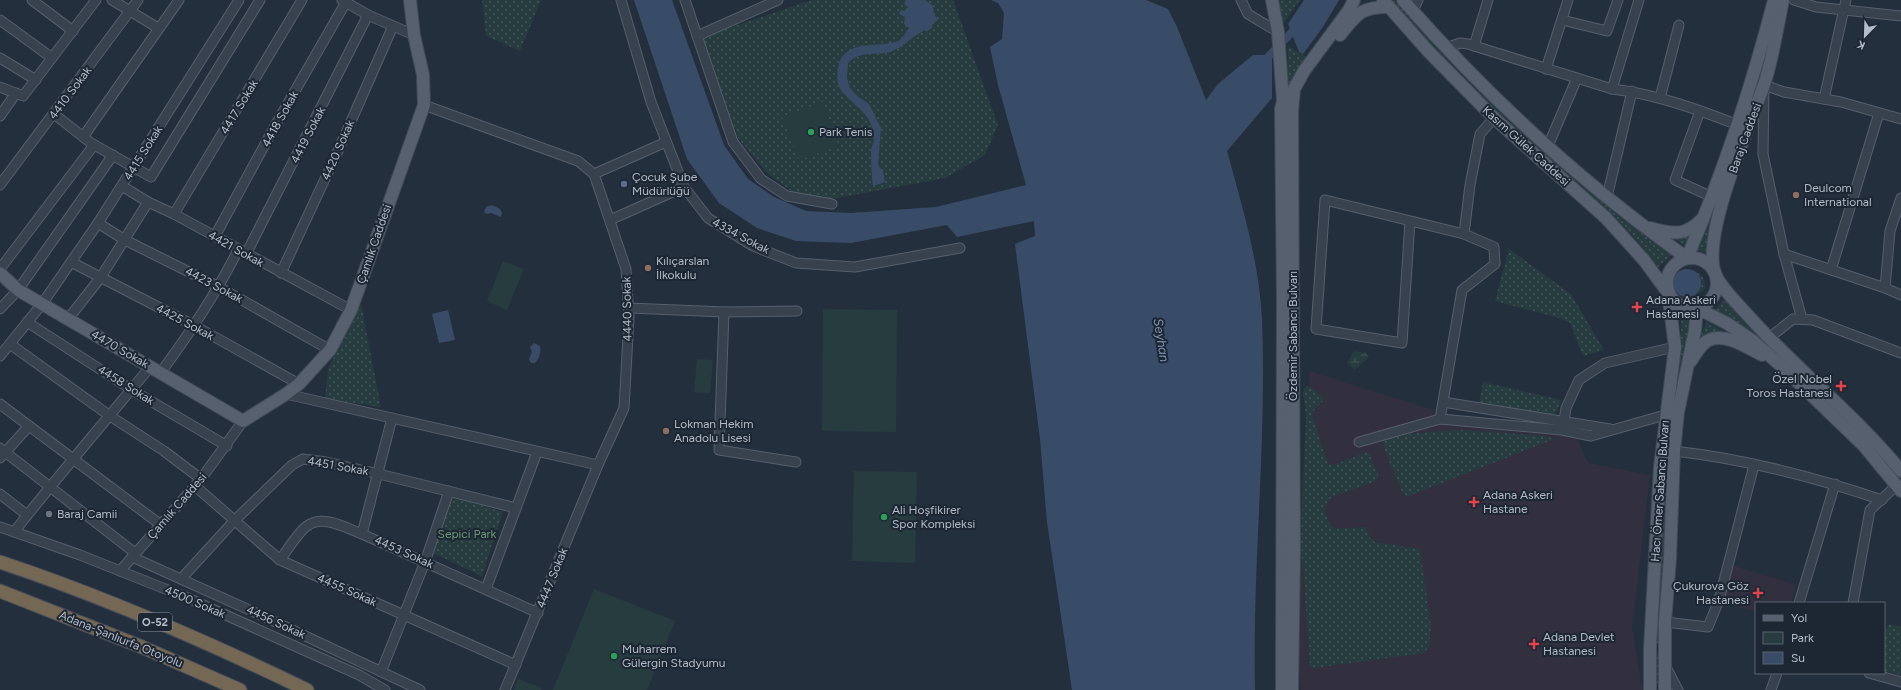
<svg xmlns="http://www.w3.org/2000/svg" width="1901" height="690" font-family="Figtree,sans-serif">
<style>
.medical{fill:#32303f}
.green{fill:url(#green-dots)}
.wetland{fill:url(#wetland-marsh)}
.pitch{fill:#263c3f}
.water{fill:#394c67}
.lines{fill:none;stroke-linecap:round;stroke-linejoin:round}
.canal{stroke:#394c67;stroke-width:8}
.minor-casing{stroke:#565f6c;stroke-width:11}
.major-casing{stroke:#414a57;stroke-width:14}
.highway-casing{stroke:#434c59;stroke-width:15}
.minor{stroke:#38414e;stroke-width:9}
.major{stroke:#56606e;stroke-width:12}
.highway{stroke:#746855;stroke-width:13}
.leisure-dot{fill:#2e9e5b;stroke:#1d2633;stroke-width:1.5}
.service-dot{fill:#5c6f8a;stroke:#1d2633;stroke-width:1.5}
.education-dot{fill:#8d6e63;stroke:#1d2633;stroke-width:1.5}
.health-dot{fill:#e0444e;stroke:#1d2633;stroke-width:1.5}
.worship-dot{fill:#6b7280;stroke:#1d2633;stroke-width:1.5}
.labels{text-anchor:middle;stroke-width:4;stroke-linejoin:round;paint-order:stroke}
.shield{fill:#1d2633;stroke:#878f9c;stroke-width:1}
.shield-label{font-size:11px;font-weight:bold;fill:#b4bcc9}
.street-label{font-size:12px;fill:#b4bcc9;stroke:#1d2633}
.poi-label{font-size:12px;fill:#b4bcc9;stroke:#1d2633;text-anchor:start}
.park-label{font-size:12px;fill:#6b9a76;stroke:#1d2633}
.water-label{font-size:13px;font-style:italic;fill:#7c92b1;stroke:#1d2633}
</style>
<defs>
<pattern id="green-dots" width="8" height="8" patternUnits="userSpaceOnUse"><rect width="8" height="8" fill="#263c3f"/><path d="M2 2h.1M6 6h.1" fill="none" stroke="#435659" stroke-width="1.8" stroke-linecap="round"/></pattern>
<pattern id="wetland-marsh" width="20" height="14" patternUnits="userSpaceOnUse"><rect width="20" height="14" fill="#263c3f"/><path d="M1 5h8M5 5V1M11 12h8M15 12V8" fill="none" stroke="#435659"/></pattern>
</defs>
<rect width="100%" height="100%" fill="#242f3e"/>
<g class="medical">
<path d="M 1310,371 L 1448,415 L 1575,434 L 1588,463 L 1650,475 L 1632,627 L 1642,690 L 1301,690 L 1300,677 L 1295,653 L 1299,528 Z"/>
<path d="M 1731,565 L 1796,585 L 1791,603 L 1756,603 L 1756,612 L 1720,601 Z"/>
</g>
<g class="green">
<path d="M 482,0 L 541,0 L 520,51 L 486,36 Z"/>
<path d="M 811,0 L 953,0 L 998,125 L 985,155 L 945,178 L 831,199 L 794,193 L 766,172 L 738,138 L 703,37 Z"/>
<path d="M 1279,0 L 1300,0 L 1283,24 Z"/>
<path d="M 1391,0 L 1395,0 C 1451,65 1513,126 1579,182 C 1609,208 1639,233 1672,255 L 1658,267 L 1638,241 L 1605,209 L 1549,162 L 1460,77 Z"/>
<path d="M 1775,13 L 1776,13 L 1759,82 L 1711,229 L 1706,253 L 1696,250 L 1716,204 L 1751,104 Z"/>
<path d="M 1288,46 L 1306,57 L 1294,76 L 1290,90 L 1287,90 Z"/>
<path d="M 1693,231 L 1685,246 L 1673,237 Z"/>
<path d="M 1509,249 L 1571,294 L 1604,350 L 1583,356 L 1570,323 L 1556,317 L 1495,301 Z"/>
<path d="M 1689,271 C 1701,270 1707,279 1704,290 L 1693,297 L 1685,296 Z"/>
<path d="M 1724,299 C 1733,309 1742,319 1751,328 C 1772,348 1901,465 1901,483 C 1871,442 1835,409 1798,375 C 1772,351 1748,325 1715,310 Z"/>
<path d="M 361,304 L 381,407 L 325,399 L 328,369 Z"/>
<path d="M 1681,319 L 1693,321 L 1676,404 L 1673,404 L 1680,363 Z"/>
<path d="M 1706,322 L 1732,336 L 1697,347 Z"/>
<path d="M 1483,382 L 1561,400 L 1554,418 L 1479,403 Z"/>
<path d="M 1307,386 L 1311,387 L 1323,397 L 1324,400 L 1315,408 L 1312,415 L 1328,464 L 1334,465 L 1366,452 L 1370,455 L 1378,474 L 1378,477 L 1374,482 L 1332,497 C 1319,509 1326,517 1334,529 L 1362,527 L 1366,527 L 1370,538 L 1375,542 L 1420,549 L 1431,626 L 1429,647 L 1424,653 L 1315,668 L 1310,666 L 1301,541 L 1306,416 L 1303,393 L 1304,389 Z"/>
<path d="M 1672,422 L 1666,496 L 1660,644 L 1655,643 C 1663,570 1660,495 1672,422 Z"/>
<path d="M 1461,430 L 1546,436 L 1554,439 L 1409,496 L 1405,496 L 1402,492 L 1383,446 L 1384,439 L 1415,433 Z"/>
<path d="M 450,496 L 503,512 L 482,576 L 431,552 Z"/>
<path d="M 1888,624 L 1901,627 L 1901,675 L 1884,671 L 1884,639 Z"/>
<path d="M 1656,651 L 1659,654 L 1660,687 L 1655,684 Z"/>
</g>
<path class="wetland" d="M 1354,351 L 1366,353 L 1369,357 L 1355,370 L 1347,363 Z"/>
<g class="pitch">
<path d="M 823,102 L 839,146 L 799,160 L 782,117 Z"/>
<path d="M 503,261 L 524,269 L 507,310 L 487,301 Z"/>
<path d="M 823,309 L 897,310 L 896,432 L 822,431 Z"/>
<path d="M 697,359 L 713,360 L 710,393 L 694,392 Z"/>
<path d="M 854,471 L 917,472 L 915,563 L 852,561 Z"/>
<path d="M 594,589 L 675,621 L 647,690 L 553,690 Z"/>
<path d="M 518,679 L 542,688 L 541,690 L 514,690 Z"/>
</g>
<g class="water">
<path d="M 634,0 L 672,0 L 724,145 L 748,179 L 774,197 L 806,211 L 851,213 L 936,207 L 1026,185 L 998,85 L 990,47 L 1002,39 L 1004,13 L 998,3 L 991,0 L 1146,0 L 1168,9 L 1177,27 L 1206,100 L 1218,84 L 1253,55 L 1268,55 L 1272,58 L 1272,98 L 1227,151 C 1242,206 1259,261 1262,319 C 1267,443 1252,566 1255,690 L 1072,690 L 1047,522 L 1040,439 L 1015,244 L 1035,236 L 1034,221 L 957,237 L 947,225 L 851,243 L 796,241 L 757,228 L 719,203 L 687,159 Z"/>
<path d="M 906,0 L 925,0 L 933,6 L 934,14 L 938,20 L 933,24 L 932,28 L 927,31 L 924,30 C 920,34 915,35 911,39 C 903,45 899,49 890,52 C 873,56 862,50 848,63 L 847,78 L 850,88 L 856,95 L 869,104 L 881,128 L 878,165 L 883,171 L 885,182 L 873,186 C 872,182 871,156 871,150 C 872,145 875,140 874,135 C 871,114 856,107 844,94 C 835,86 836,66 842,57 C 855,39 882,49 900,40 C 903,38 906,32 909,28 L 904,24 L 905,17 L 899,14 L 901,10 L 905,11 L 908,7 L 904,4 Z"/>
<path d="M 1304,0 L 1339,0 L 1323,27 L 1303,54 L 1299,52 L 1288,24 Z"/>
<path d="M 492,205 L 500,209 L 502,213 L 501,217 L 491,213 L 486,214 L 484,212 L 486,207 Z"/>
<circle cx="1687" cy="283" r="14"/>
<path d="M 448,310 L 455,340 L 439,343 L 432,314 Z"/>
<path d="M 534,343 L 540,346 C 541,353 540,357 535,363 L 531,363 L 529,359 L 532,352 L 530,347 Z"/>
</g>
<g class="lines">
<path class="canal" d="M 1262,63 L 1299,25"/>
<g class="minor-casing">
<g id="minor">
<path d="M 32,0 L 73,31"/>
<path d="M 112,0 L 158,28"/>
<path d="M 342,0 L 368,15 L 414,35"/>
<path d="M 621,0 L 651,102 L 684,187 L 708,218 L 753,246 L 796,263 L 855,267 L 960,248"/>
<path d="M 685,0 L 733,142 L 761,179 L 787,196 L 832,204"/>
<path d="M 1241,0 L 1248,14 L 1278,32"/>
<path d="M 1794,0 L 1816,7 L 1901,16"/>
<path d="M 1413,11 L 1418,0"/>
<path d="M 0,20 L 52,58"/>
<path d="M 1562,20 L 1607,31 L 1618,0"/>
<path d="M 697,36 L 778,0"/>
<path d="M 1474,46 L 1488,0"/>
<path d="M 1446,48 L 1460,43 L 1468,44 L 1612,89 C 1655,94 1697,109 1738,125"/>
<path d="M 0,58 L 36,80"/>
<path d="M 1546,69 L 1568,0"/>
<path d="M 0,87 L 23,96 L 96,0"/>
<path d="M 1612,89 L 1639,0"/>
<path d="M 1660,98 L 1679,25"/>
<path d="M 1824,99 L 1846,0"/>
<path d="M 424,105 L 578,161 L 594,174 L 626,269 L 629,318 L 624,408 L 598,465 L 505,690"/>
<path d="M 1700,111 L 1675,180 L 1712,197"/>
<path d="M 54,114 L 91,143 L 151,177 L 260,0"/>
<path d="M 0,116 L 16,93"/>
<path d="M 83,137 L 179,0"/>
<path d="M 1548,146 L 1577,78"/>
<path d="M 594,174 L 666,142"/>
<path d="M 0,185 L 138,0"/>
<path d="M 122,186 L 148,202 L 174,214 L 351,310"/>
<path d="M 1607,197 L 1632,91"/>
<path d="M 174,214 L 302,0"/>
<path d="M 610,220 L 684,187"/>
<path d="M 1410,221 L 1402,343 L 1316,329 L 1325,200 L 1464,234"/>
<path d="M 98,223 L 125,240 L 219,287 L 330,350"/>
<path d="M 215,236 L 276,124 L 346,2"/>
<path d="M 246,254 L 368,15"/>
<path d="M 1784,254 L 1885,288 L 1901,295"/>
<path d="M 71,262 L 195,326 L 299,384"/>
<path d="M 0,269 L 94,145"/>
<path d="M 1831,270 L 1879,113"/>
<path d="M 281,273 L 338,151 L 393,26"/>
<path d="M 1885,288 L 1890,231 L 1901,198"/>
<path d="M 629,308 L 724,312 L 797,311"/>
<path d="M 0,309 L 18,290 L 113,155"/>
<path d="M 724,312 L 719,450 L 796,462"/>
<path d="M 68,319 L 101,277 L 148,202"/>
<path d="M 1802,319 L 1784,254 L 1763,154 L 1764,85 L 1784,92 L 1841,102 L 1901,119"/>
<path d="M 27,322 L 132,390 L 227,446"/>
<path d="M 1769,338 L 1793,319 L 1813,320 L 1901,353"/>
<path d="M 10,344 L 110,416 L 164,451 L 201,479"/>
<path d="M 0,356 L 42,304 L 98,223 L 239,0"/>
<path d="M 161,372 C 190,333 216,294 238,250"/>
<path d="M 286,394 L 598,465"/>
<path d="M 1443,402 L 1610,429"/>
<path d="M 0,404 L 161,525"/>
<path d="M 1440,419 L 1462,290 L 1495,264 L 1494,247 L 1464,234 L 1470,185 L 1480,134 L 1494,118"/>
<path d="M 1563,427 L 1566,408 L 1579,380 L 1605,363 L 1675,347"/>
<path d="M 1359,442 L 1440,419 L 1562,430 L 1591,436 L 1672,413"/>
<path d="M 0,448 L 135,553"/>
<path d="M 1674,451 C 1745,459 1815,477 1882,500"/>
<path d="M 0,458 L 29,426"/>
<path d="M 195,486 L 280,560 L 516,665"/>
<path d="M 0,494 L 27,515"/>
<path d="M 0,527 L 80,555 L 188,598 L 359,675 L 385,690"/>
<path d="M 14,532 C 58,476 105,421 151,366"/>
<path d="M 362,534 L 392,418"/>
<path d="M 132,557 L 267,618 L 420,690"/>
<path d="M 280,560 C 286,552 299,531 307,526 C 323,514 346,528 362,534 L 538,613"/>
<path d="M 120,571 L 201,479 L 243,421"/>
<path d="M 181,579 L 234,521 L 292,465 L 303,459 L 326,462 L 379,474 L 516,508"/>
<path d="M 486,589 L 537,452"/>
<path d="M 1799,603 L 1835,484"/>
<path d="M 1853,603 L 1870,510 L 1897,485"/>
<path d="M 1665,622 L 1708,627 L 1719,600 L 1754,465"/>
<path d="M 1666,667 L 1678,690"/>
<path d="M 381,672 L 425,562 L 449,491"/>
<path d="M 1869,673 L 1901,682"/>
<path d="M 1771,690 L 1777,673"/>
</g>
</g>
<g class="major-casing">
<g id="major">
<path d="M 1272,0 L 1278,32 L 1283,101 L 1281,109 L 1283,299 L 1282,690"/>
<path d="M 1383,0 L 1428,51 L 1494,118 L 1606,218 L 1644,260 L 1668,293 L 1675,347 L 1660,467 L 1650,649 L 1650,690"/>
<path d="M 1403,0 C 1487,96 1583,184 1687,258"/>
<path d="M 1783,0 C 1777,28 1773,58 1764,85 C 1750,126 1699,238 1716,276 C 1724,292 1743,309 1755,323 C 1802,374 1857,417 1901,471"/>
<path d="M 1340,35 C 1357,14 1360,7 1389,7"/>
<path d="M 1650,228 C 1672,234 1685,237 1702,219"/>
<circle cx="1692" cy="283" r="25"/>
<path d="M 1687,258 C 1723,173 1751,90 1774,0"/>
<path d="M 0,273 L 18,290 L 243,421 L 286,394 L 299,384 L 330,350 L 351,310 L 424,105 L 423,75 L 414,35 L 410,0"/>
<path d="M 1697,308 L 1728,324 L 1753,341 L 1779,364 L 1864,446 L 1901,491"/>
<path d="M 1691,361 C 1695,354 1700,346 1707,341 C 1723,331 1748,348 1762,355"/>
<path d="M 1292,690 L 1294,553 L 1292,112 L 1294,89 L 1304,71 L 1349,10 L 1354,0"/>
<path d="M 1665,690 L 1665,622 L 1670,558 L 1674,451 L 1678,412 L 1695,330 L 1697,308"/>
</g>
</g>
<g class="highway-casing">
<g id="highway">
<path d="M 0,562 C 105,597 208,642 307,690"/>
<path d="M 0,591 L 142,647 L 240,690"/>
</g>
</g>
<use href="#minor" class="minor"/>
<use href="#major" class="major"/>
<use href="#highway" class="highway"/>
</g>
<g class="leisure-dot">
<circle cx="811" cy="132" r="4"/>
<circle cx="884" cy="517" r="4"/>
<circle cx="614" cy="656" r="4"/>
</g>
<circle class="service-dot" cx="624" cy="184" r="4"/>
<g class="education-dot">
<circle cx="1796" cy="195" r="4"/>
<circle cx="648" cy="268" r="4"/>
<circle cx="666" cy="431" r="4"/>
</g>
<g class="health-dot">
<path d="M1635 301h4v4h4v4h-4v4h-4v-4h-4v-4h4z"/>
<path d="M1839 380h4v4h4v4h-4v4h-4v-4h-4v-4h4z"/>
<path d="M1472 496h4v4h4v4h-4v4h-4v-4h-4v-4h4z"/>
<path d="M1756 587h4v4h4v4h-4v4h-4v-4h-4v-4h4z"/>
<path d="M1532 638h4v4h4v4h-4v4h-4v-4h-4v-4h4z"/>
</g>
<circle class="worship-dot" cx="49" cy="514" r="4"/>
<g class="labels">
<rect class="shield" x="138" y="613" width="34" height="18" rx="3"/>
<g class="shield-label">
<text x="155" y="626">O-52</text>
</g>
<g class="street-label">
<text transform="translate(70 93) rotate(-53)" y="4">4410 Sokak</text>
<text transform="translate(239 107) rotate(-59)" y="4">4417 Sokak</text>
<text transform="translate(280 119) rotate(-61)" y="4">4418 Sokak</text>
<text transform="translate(308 135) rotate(-63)" y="4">4419 Sokak</text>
<text transform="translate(1745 138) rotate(-70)" y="4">Baraj Caddesi</text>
<text transform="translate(1526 146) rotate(42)" y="4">Kasım Gülek Caddesi</text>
<text transform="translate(338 150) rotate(-66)" y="4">4420 Sokak</text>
<text transform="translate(143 153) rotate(-58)" y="4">4415 Sokak</text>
<text transform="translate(741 236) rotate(28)" y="4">4334 Sokak</text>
<text transform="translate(374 244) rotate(-71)" y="4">Çamlık Caddesi</text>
<text transform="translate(236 249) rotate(29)" y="4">4421 Sokak</text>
<text transform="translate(214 285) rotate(28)" y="4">4423 Sokak</text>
<text transform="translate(627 309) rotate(-91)" y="4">4440 Sokak</text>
<text transform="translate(185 322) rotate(28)" y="4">4425 Sokak</text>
<text transform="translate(1293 336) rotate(-90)" y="4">Özdemir Sabancı Bulvarı</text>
<text transform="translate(120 349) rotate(30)" y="4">4470 Sokak</text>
<text transform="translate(126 385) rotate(32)" y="4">4458 Sokak</text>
<text transform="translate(338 466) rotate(10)" y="4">4451 Sokak</text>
<text transform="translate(1660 491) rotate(-86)" y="4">Hacı Ömer Sabancı Bulvarı</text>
<text transform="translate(177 506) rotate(-49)" y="4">Çamlık Caddesi</text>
<text transform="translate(404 552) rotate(24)" y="4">4453 Sokak</text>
<text transform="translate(552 578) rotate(-68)" y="4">4447 Sokak</text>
<text transform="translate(347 590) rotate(24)" y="4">4455 Sokak</text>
<text transform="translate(195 602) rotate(23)" y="4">4500 Sokak</text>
<text transform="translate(276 622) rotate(25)" y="4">4456 Sokak</text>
<text transform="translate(121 639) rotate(22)" y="4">Adana-Şanlıurfa Otoyolu</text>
</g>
<g class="poi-label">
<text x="819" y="136">Park Tenis</text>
<text x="632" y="181">Çocuk Şube<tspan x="632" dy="14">Müdürlüğü</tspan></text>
<text x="1804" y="192">Deulcom<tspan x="1804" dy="14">International</tspan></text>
<text x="656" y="265">Kılıçarslan<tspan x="656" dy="14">İlkokulu</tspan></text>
<text x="1646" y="304">Adana Askeri<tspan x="1646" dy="14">Hastanesi</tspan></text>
<text x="1832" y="383" text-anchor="end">Özel Nobel<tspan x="1832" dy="14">Toros Hastanesi</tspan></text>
<text x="674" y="428">Lokman Hekim<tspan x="674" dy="14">Anadolu Lisesi</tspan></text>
<text x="1483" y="499">Adana Askeri<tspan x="1483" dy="14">Hastane</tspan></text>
<text x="892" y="514">Ali Hoşfikirer<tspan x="892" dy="14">Spor Kompleksi</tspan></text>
<text x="57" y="518">Baraj Camii</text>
<text x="1749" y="590" text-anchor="end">Çukurova Göz<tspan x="1749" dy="14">Hastanesi</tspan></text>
<text x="1543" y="641">Adana Devlet<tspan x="1543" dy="14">Hastanesi</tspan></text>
<text x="622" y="653">Muharrem<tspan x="622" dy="14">Gülergin Stadyumu</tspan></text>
</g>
<g class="park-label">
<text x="467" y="538">Sepici Park</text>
</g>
<g class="water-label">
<text transform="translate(1162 340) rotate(81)" y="5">Seyhan</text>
</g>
</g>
<rect x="1755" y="602" width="130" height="72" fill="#1d2633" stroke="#59626f"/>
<rect x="1763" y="615" width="20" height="6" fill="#56606e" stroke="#59626f"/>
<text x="1791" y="622" font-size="12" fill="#b4bcc9">Yol</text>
<rect x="1763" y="632" width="20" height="12" fill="#263c3f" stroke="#59626f"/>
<text x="1791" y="642" font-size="12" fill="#b4bcc9">Park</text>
<rect x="1763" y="652" width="20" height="12" fill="#394c67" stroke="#59626f"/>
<text x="1791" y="662" font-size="12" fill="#b4bcc9">Su</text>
<g transform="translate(1865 36) rotate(203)" stroke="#1d2633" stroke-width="3" paint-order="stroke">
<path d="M0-3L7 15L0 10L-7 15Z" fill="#b4bcc9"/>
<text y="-6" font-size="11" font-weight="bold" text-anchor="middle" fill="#b4bcc9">K</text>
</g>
</svg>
